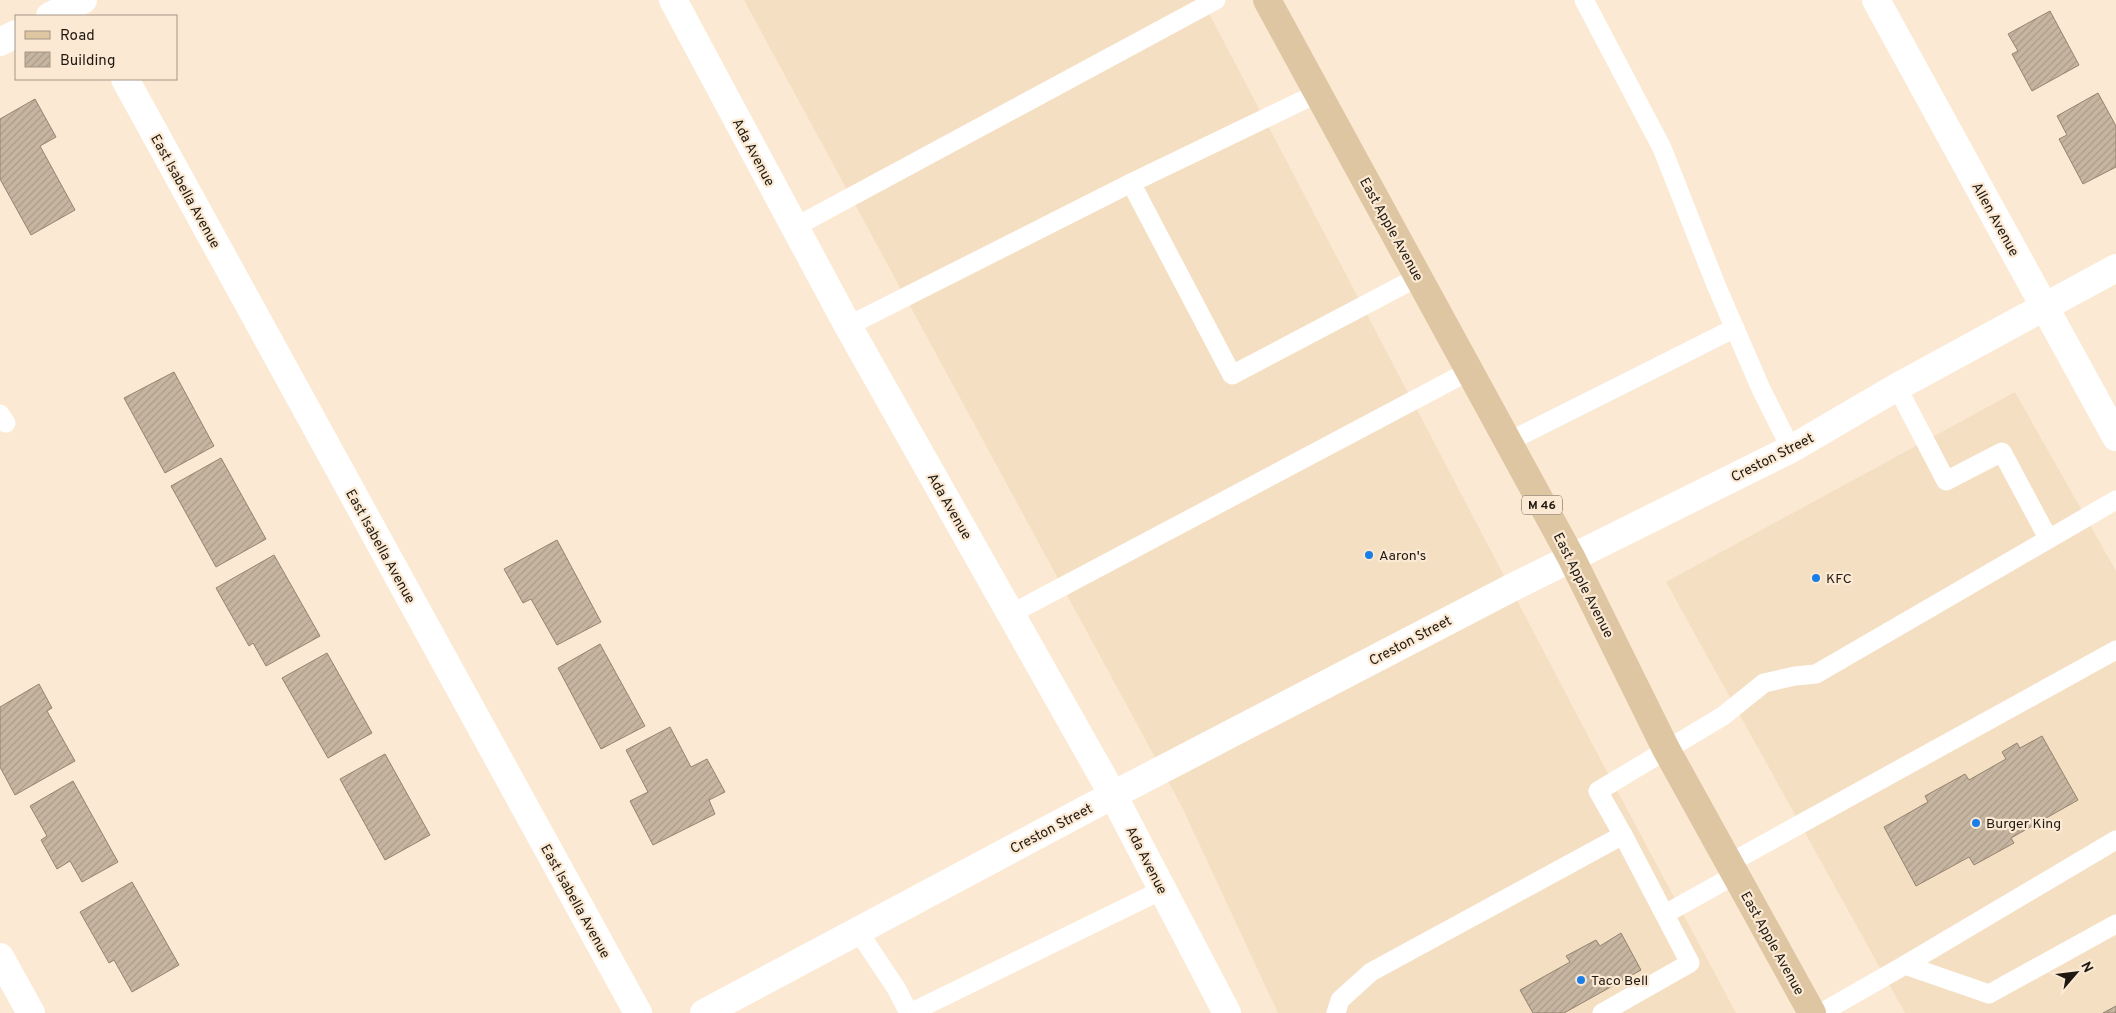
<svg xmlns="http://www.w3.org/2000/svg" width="2116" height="1013" font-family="Overpass,sans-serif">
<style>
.built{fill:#f5dfc2}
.building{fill:url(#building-hatch);stroke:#94846f}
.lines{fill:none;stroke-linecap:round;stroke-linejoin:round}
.lane{stroke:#fff;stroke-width:19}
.street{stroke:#fff;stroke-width:28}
.primary{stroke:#dfc6a3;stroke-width:28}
.poi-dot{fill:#197ee7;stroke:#fbe9d3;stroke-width:2}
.labels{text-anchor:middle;stroke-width:4.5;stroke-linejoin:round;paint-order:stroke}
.shield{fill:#fbe9d3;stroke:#61574b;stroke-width:1}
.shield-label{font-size:12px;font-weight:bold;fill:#1f1911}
.street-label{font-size:14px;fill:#1f1911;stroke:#fbe9d3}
.poi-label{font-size:14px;fill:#1f1911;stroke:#fbe9d3;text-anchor:start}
</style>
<defs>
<pattern id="building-hatch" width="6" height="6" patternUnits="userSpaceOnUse" patternTransform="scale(1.25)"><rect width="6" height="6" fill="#c6b5a0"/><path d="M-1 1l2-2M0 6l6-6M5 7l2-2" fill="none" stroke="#aa9b89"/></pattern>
</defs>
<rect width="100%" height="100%" fill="#fbe9d3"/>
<g class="built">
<path d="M 744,0 L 1202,0 L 1596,751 L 1736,1013 L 1278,1013 L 1182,807 Z"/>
<path d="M 2015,392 L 2116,571 L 2116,1013 L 1905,1013 L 1666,582 Z"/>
</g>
<g class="building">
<path d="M 2050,11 L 2079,65 L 2032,91 L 2012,54 L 2018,51 L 2008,34 Z"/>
<path d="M 2098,93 L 2116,126 L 2116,167 L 2083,184 L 2059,139 L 2067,135 L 2057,116 Z"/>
<path d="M 35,99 L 56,137 L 40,146 L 75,210 L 31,235 L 0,179 L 0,119 Z"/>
<path d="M 174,372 L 214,446 L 165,473 L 124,398 Z"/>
<path d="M 221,458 L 266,539 L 216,567 L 171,486 Z"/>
<path d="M 557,540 L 601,622 L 557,645 L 531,599 L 523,603 L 504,569 Z"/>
<path d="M 274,555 L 320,636 L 266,666 L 253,643 L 249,646 L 216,588 Z"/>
<path d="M 600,644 L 645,726 L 601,749 L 558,668 Z"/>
<path d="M 327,653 L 372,733 L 328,758 L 282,678 Z"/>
<path d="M 39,684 L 52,708 L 47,711 L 75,761 L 15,795 L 0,767 L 0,707 Z"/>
<path d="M 670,727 L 691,767 L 707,759 L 725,792 L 709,800 L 715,814 L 653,845 L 630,801 L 648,792 L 626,750 Z"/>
<path d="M 2042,736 L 2078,800 L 2011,838 L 2014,843 L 1974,865 L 1969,857 L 1916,886 L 1884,827 L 1928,802 L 1925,796 L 1965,774 L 1969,780 L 2006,759 L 2002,752 L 2017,743 L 2020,748 Z"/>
<path d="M 385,754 L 430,835 L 385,860 L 340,779 Z"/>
<path d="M 73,781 L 118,862 L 82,882 L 70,861 L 57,869 L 41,840 L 47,836 L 30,806 Z"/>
<path d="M 132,882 L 179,965 L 132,992 L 114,960 L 109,963 L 80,912 Z"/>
<path d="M 1621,933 L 1641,970 L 1564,1013 L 1533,1013 L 1520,990 L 1570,962 L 1566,956 L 1596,940 L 1600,946 Z"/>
<path d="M 2116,1006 L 2116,1013 L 2103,1013 Z"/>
</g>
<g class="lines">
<g class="lane">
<path d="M 1584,0 L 1662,148 L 1716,285 L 1761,389 L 1791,449"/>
<path d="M 1131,183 L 1232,375 L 1418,277"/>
<path d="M 795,227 L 1216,0"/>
<path d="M 848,326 L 1131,183 L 1318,93"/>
<path d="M 1897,387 L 1946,481 L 2002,452 L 2048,538"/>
<path d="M 0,414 L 6,423"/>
<path d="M 1508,442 L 1735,328"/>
<path d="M 1011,614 L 1469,371"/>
<path d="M 1728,864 L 2116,650"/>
<path d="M 1665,914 L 1735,875"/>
<path d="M 858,931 L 896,988 L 909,1013"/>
<path d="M 1905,965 L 2116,840"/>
<path d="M 910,1013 L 1162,890"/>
<path d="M 1336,1013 L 1340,1000 L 1371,972 L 1623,835 L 1598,791 L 1723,716 L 1764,683 L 1795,676 L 1816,674 L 2116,500"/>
<path d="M 1602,1013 L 1690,963 L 1623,835"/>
<path d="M 1821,1013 L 1905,965 L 1989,994 L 2116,924"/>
</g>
<g class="street">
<path d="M 673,0 L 848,326 L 1113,795 L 1227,1013"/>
<path d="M 1876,0 L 2116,437"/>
<path d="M 50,16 L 83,0"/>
<path d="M 0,42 L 16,34"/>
<path d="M 125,79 L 638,1013"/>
<path d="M 0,957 L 31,1013"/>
<path d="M 704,1013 L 1113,795 L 1515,586 L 1791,449 L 1897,387 L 2116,268"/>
</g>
<path class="primary" d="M 1267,0 L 1571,557 L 1666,749 L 1812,1013"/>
</g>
<g class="poi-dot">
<circle cx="1369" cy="555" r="5"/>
<circle cx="1816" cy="578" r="5"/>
<circle cx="1976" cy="823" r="5"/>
<circle cx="1581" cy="980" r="5"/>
</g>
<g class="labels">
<rect class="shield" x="1522" y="495.5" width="40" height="19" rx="4"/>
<g class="shield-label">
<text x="1542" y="509">M 46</text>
</g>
<g class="street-label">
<text transform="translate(754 152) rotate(62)" y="5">Ada Avenue</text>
<text transform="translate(186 191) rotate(61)" y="5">East Isabella Avenue</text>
<text transform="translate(1996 219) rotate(61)" y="5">Allen Avenue</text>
<text transform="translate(1392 229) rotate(61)" y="5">East Apple Avenue</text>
<text transform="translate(1772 457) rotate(-27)" y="5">Creston Street</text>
<text transform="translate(950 506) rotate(60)" y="5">Ada Avenue</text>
<text transform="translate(381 546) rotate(61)" y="5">East Isabella Avenue</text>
<text transform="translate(1584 585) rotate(63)" y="5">East Apple Avenue</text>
<text transform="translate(1410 640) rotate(-28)" y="5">Creston Street</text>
<text transform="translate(1051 828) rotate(-28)" y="5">Creston Street</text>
<text transform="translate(1147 860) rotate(63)" y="5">Ada Avenue</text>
<text transform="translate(576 901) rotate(61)" y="5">East Isabella Avenue</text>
<text transform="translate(1773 943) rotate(61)" y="5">East Apple Avenue</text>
</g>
<g class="poi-label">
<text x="1379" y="560">Aaron's</text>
<text x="1826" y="583">KFC</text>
<text x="1986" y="828">Burger King</text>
<text x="1591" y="985">Taco Bell</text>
</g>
</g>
<rect x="15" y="15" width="162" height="65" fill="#fbe9d3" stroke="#a39685"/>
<rect x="25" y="31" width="25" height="8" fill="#dfc6a3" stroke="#a39685"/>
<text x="60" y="40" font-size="15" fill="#1f1911">Road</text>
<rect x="25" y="52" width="25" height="15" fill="url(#building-hatch)" stroke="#a39685"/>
<text x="60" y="65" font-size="15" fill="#1f1911">Building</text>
<g transform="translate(2076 973) rotate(62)" stroke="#fbe9d3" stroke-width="4" paint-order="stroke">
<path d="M0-4L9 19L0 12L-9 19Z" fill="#1f1911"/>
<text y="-8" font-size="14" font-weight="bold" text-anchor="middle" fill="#1f1911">N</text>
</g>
</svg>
